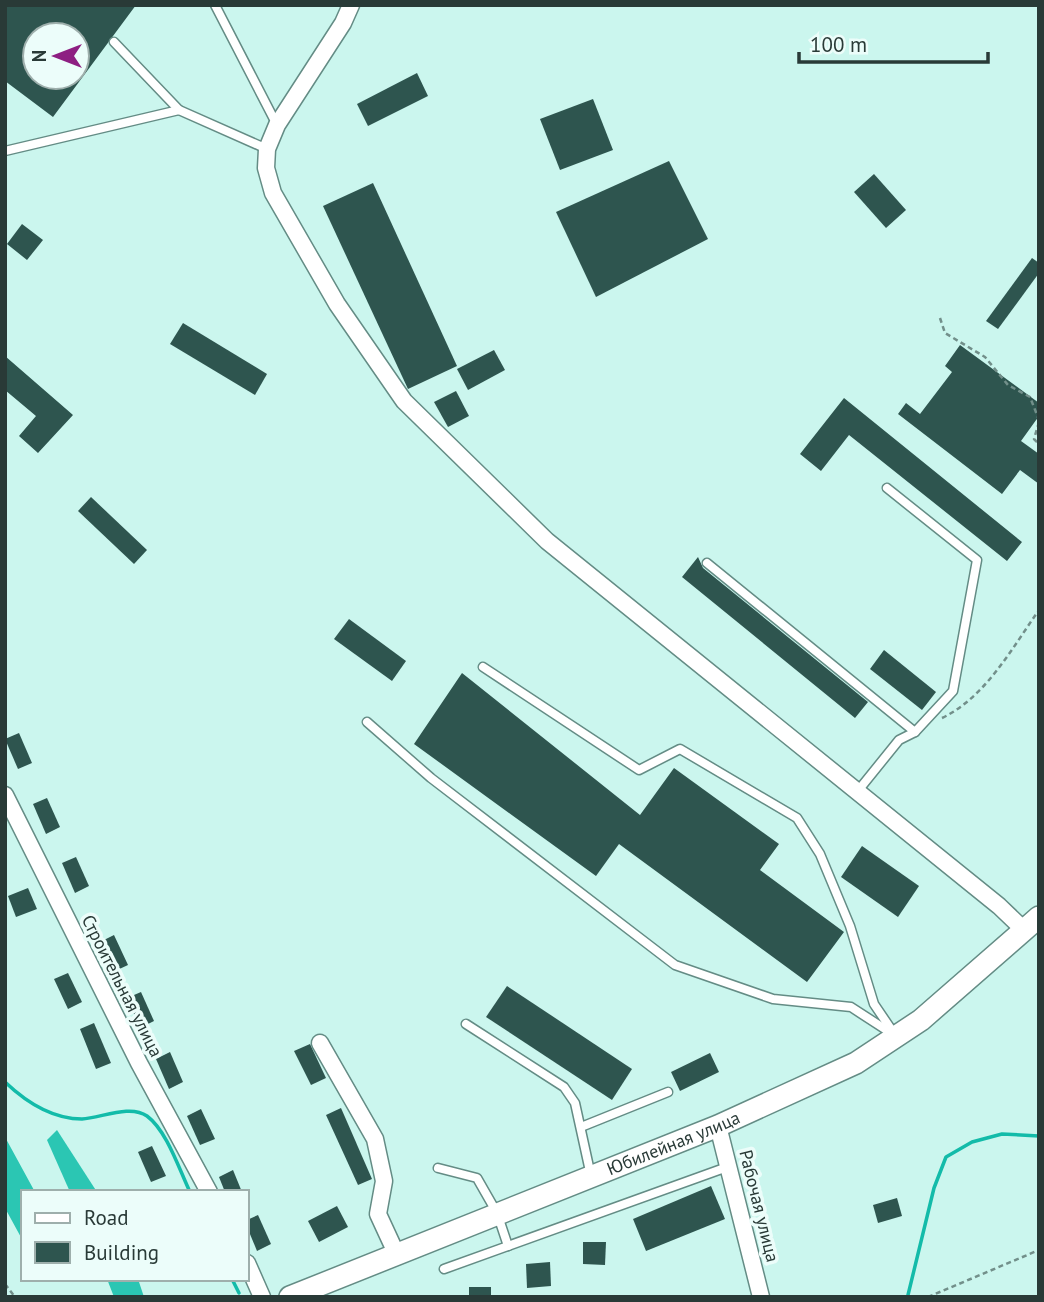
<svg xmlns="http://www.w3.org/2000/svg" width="1044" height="1302" font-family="'PT Sans',sans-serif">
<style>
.forest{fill:#2bc6b3}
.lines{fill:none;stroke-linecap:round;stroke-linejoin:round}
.stream{stroke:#13bba9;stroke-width:3.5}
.building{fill:#2e554f;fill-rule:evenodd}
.lane-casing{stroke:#648c85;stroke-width:11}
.street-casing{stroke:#648c85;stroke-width:19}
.secondary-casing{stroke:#648c85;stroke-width:24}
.path{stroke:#728f8a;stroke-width:2.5;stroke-dasharray:5 3.5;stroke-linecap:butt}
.lane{stroke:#fff;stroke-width:8}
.street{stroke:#fff;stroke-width:16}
.secondary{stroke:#fff;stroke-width:21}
.labels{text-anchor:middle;stroke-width:7;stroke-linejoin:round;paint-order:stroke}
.street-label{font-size:18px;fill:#293a37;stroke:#ecfdfa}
</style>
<rect width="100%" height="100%" fill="#cbf6ee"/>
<g class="forest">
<path d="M 57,1130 L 97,1192 L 70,1192 L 47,1140 Z"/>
<path d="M 5,1137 L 35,1192 L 23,1192 L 23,1241 L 5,1208 Z"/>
<path d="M 107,1279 L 138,1279 L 144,1297 L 114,1297 Z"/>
</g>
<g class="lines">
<g class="stream">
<path d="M 5,1082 C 26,1102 52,1119 82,1119 C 101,1118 130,1104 147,1116 C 167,1131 179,1169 190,1192"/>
<path d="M 232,1279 L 239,1293"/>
<path d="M 908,1295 L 934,1188 L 946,1157 L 972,1142 L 1002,1134 L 1039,1136"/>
</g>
</g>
<g class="building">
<path d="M 5,5 L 136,5 L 53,117 L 5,81 ZM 35,35 L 77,35 L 77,77 L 35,77 Z"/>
<path d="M 417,73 L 428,96 L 368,126 L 357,104 Z"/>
<path d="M 593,99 L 613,150 L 560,170 L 540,119 Z"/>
<path d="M 669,161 L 708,239 L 596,297 L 556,212 Z"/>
<path d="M 874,174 L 906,210 L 886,228 L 854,192 Z"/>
<path d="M 373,183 L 457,366 L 408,389 L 323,206 Z"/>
<path d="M 22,224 L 43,240 L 27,260 L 7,244 Z"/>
<path d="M 1032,258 L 1039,263 L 1039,273 L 998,329 L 986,321 Z"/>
<path d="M 183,323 L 267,374 L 255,395 L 170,344 Z"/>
<path d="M 960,345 L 1039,403 L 1039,416 L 1021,441 L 1039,454 L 1039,484 L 1020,470 L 1002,494 L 898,414 L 906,403 L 920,414 L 952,372 L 945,366 Z"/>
<path d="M 494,350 L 505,370 L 468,390 L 457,369 Z"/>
<path d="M 5,356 L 73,415 L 38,453 L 19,436 L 36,416 L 5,390 Z"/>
<path d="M 456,391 L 469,416 L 448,427 L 434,402 Z"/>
<path d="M 844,398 L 1022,542 L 1007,561 L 849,435 L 821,471 L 800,454 Z"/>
<path d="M 91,497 L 147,550 L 134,564 L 78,511 Z"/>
<path d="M 698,557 L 703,568 L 868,702 L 855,718 L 682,577 Z"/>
<path d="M 349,619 L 406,661 L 392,681 L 334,639 Z"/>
<path d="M 884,650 L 936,692 L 922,710 L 870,669 Z"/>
<path d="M 462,673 L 640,815 L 674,768 L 779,844 L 760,870 L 844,932 L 807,982 L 619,844 L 596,876 L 414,744 Z"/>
<path d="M 19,733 L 32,763 L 18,769 L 5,739 Z"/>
<path d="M 47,798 L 60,827 L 46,834 L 33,804 Z"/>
<path d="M 862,846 L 919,886 L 898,917 L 841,877 Z"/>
<path d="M 76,857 L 89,886 L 75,893 L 62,863 Z"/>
<path d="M 28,888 L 37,909 L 16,917 L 8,896 Z"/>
<path d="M 114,935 L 128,965 L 113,972 L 100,942 Z"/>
<path d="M 68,973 L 82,1002 L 68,1009 L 54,979 Z"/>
<path d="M 507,986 L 632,1069 L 612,1100 L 486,1017 Z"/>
<path d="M 141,992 L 154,1021 L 140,1028 L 127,998 Z"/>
<path d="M 94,1023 L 111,1063 L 96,1069 L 80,1029 Z"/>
<path d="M 310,1044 L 326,1078 L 311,1085 L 294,1051 Z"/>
<path d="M 170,1052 L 183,1082 L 169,1089 L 156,1059 Z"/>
<path d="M 710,1053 L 719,1072 L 680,1091 L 671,1072 Z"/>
<path d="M 341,1108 L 372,1179 L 358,1185 L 326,1115 Z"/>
<path d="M 201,1109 L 215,1139 L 200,1145 L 187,1116 Z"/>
<path d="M 152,1146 L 166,1176 L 151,1182 L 138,1152 Z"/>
<path d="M 233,1170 L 242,1192 L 225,1192 L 219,1177 Z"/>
<path d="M 711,1186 L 725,1219 L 646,1251 L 633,1219 Z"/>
<path d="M 897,1198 L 902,1216 L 878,1223 L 873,1205 Z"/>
<path d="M 337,1206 L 348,1227 L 319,1242 L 308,1221 Z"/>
<path d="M 258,1215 L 271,1244 L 257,1251 L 247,1227 L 247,1220 Z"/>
<path d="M 583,1242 L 606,1242 L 605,1265 L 583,1264 Z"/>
<path d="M 550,1262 L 551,1286 L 527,1288 L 526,1264 Z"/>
<rect x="469" y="1287" width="22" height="10"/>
</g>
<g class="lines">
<g class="lane-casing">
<g id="lane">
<path d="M 215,5 L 277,125"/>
<path d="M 114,42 L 179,110"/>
<path d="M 5,151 L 179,110 L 267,149"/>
<path d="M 707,563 L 915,732"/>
<path d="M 483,667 L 639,770 L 680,749 L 797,818 L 820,854 L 850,926 L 874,1004 L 893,1032"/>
<path d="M 367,722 L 431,778 L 675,965 L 773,999 L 851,1007 L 894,1035"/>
<path d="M 857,792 L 899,740 L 915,732 L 953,691 L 977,560 L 887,488"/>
<path d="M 466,1024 L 564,1087 L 575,1103 L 591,1176"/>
<path d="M 581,1127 L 668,1092"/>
<path d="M 438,1168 L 477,1178 L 497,1213 L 508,1246"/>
<path d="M 444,1269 L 730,1166"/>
</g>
</g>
<g class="street-casing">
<g id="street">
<path d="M 351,5 L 343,23 L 277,125 L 267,149 L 266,168 L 273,193 L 337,304 L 404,401 L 547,541 L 999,906 L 1024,930"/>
<path d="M 5,795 L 139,1063 L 209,1192"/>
<path d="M 320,1043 L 375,1139 L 384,1181 L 378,1214 L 396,1253"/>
<path d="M 718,1126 L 761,1297"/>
<path d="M 247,1263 L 262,1297"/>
</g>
</g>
<g class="secondary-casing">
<g id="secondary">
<path id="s1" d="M 290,1297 L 718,1126 L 856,1063 L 921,1020 L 1039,917"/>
</g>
</g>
<g class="path">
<path d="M 940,318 L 945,333 L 985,357 L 1008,385 L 1030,397 L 1039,420"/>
<path d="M 1039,422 L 1034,439 L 1039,444"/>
<path d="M 942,718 C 986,697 1012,648 1039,610"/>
<path d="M 5,1284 L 15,1297"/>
<path d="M 928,1297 L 1039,1250"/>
</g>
<use href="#lane" class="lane"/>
<use href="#street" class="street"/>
<use href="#secondary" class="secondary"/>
</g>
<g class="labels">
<g class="street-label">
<text transform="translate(122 986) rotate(63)" y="6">Строительная улица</text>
<text dy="6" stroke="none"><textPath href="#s1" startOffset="413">Юбилейная улица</textPath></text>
<text transform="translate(759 1206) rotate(76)" y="6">Рабочая улица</text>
</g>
</g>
<rect width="1044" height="1302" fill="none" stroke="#293a37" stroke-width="14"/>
<rect x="21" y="1190" width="228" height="91" fill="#ecfdfa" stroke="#9eafac" stroke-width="2"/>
<rect x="35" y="1213" width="35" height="10" fill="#ffffff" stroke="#9eafac" stroke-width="2"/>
<text x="84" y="1225" font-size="21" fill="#293a37">Road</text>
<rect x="35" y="1242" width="35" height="21" fill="#2e554f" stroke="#9eafac" stroke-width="2"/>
<text x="84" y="1260" font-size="21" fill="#293a37">Building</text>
<g transform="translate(56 56) rotate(270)"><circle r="33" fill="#ecfdfa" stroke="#9eafac" stroke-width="2"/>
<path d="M0-5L12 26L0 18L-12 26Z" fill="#8d1f82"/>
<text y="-10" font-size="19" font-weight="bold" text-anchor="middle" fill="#293a37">N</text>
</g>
<path d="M799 52v10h189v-10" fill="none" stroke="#293a37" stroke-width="3.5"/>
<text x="810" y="52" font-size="21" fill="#293a37" stroke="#ecfdfa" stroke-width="5" paint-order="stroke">100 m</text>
</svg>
